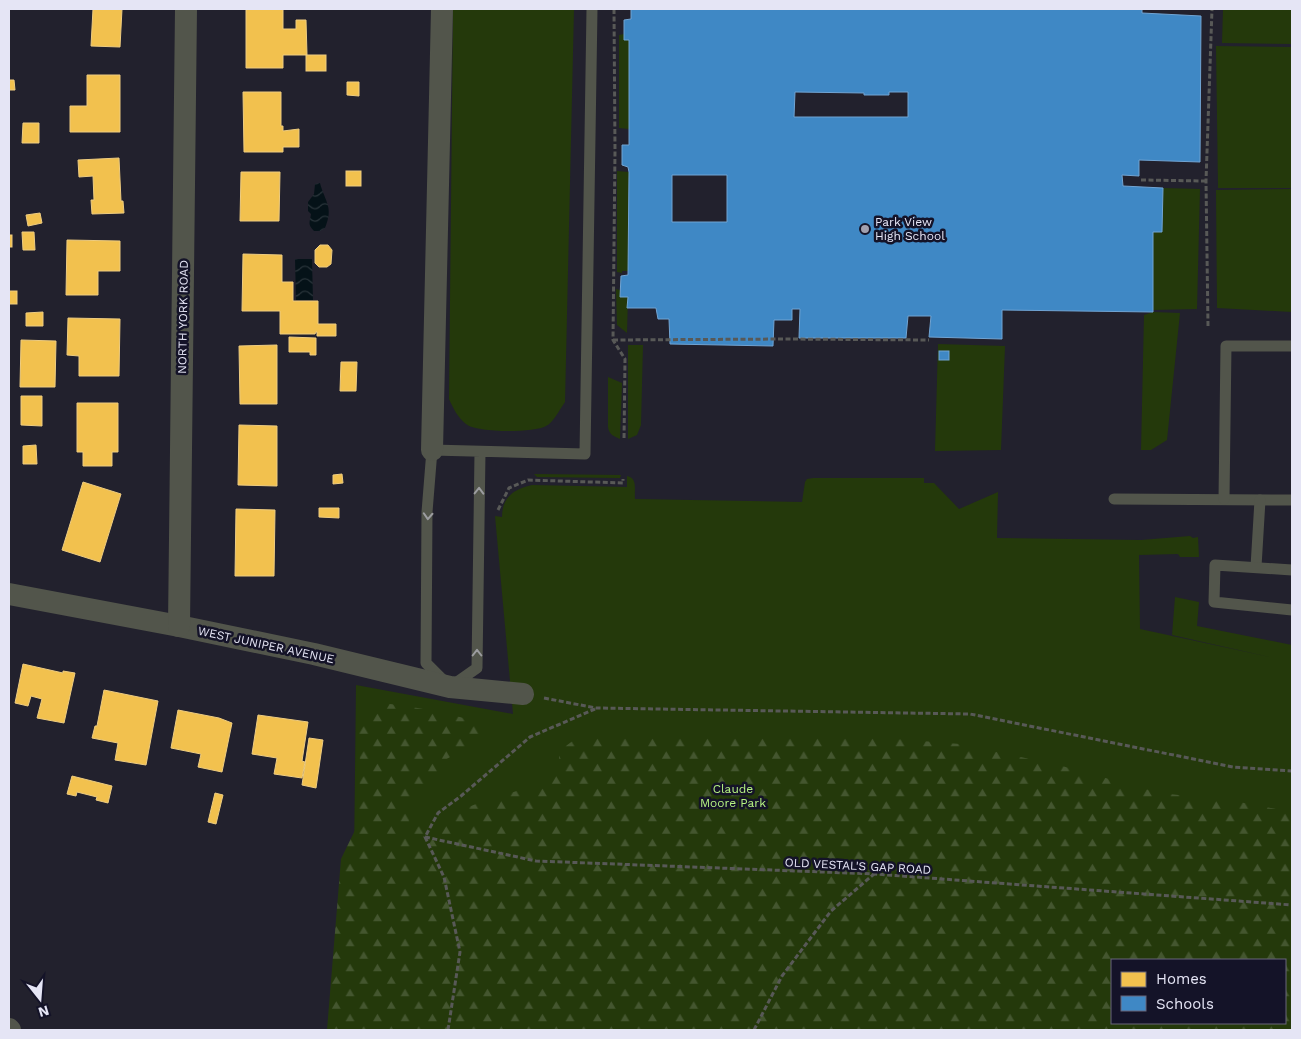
<svg xmlns="http://www.w3.org/2000/svg" width="1301" height="1039" font-family="'Work Sans',sans-serif">
<style>
.green{fill:#24390b;fill-rule:evenodd}
.forest{fill:url(#forest-firs);fill-rule:evenodd}
.water{fill:url(#water-waves)}
.homes{fill:#f2c14e;stroke:#eecc80}
.schools{fill:#3f88c5;stroke:#71a4d3;fill-rule:evenodd}
.lines{fill:none;stroke-linecap:round;stroke-linejoin:round}
.path{stroke:#585957;stroke-width:3;stroke-dasharray:5 2.5;stroke-linecap:butt}
.lane{stroke:#52554b;stroke-width:11}
.street{stroke:#52554b;stroke-width:22}
.oneway{stroke:#9c9da0}
.poi-dot{fill:#a1a0af;stroke:#141328;stroke-width:2}
.labels{text-anchor:middle;stroke-width:5;stroke-linejoin:round;paint-order:stroke}
.poi-label{font-size:12px;fill:#e5e5f5;stroke:#141328;text-anchor:start}
.street-label{font-size:12px;fill:#e5e5f5;stroke:#141328}
.park-label{font-size:12px;fill:#b6f382;stroke:#141328}
</style>
<defs>
<pattern id="forest-firs" width="22" height="20" patternUnits="userSpaceOnUse" patternTransform="scale(1.25)"><rect width="22" height="20" fill="#24390b"/><path d="M5 1l3.5 6h-7zM16 11l3.5 6h-7z" fill="#44562f"/></pattern>
<pattern id="water-waves" width="16" height="10" patternUnits="userSpaceOnUse" patternTransform="scale(1.25)"><rect width="16" height="10" fill="#051218"/><path d="M0 5q4-4 8 0t8 0" fill="none" stroke="#29343a"/></pattern>
</defs>
<rect width="100%" height="100%" fill="#22212d"/>
<g class="green">
<path d="M 453,9 L 574,9 L 565,402 C 560,409 553,423 546,426 C 534,433 476,433 466,424 C 458,418 453,408 449,399 Z"/>
<path d="M 1223,9 L 1292,9 L 1292,44 L 1222,43 Z"/>
<path d="M 624,34 L 624,40 L 629,40 L 629,129 L 619,128 L 619,35 Z"/>
<path d="M 1216,46 L 1292,47 L 1292,188 L 1218,188 Z"/>
<path d="M 617,171 L 629,172 L 628,271 L 622,271 L 622,273 L 617,272 Z"/>
<path d="M 1163,188 L 1200,189 L 1197,309 L 1153,310 L 1153,232 L 1162,232 Z"/>
<path d="M 1292,189 L 1292,312 L 1217,308 L 1216,190 Z"/>
<path d="M 616,289 L 620,290 L 620,297 L 628,297 L 627,333 L 617,325 Z"/>
<path d="M 1153,312 L 1180,313 L 1167,440 L 1151,450 L 1141,450 L 1144,315 Z"/>
<path d="M 938,344 L 1005,346 L 1001,450 L 935,451 Z"/>
<path d="M 628,345 L 643,345 L 641,425 L 637,435 L 628,439 Z"/>
<path d="M 608,377 L 622,383 L 620,439 C 614,436 609,435 608,427 Z"/>
<path d="M 534,474 L 621,475 L 620,478 L 618,478 L 537,477 Z"/>
<path d="M 627,476 C 638,478 634,490 635,499 L 802,502 L 805,482 L 807,479 L 813,478 L 924,478 L 924,483 L 934,483 L 959,509 L 998,492 L 997,538 L 1141,540 L 1190,536 L 1193,538 L 1198,537 L 1199,557 L 1180,557 L 1178,554 L 1139,555 L 1140,629 L 1279,659 L 1172,635 L 1175,597 L 1199,602 L 1197,626 L 1292,645 L 1292,1030 L 352,1030 L 356,685 L 513,714 L 495,516 L 502,517 C 502,497 514,489 532,485 L 627,487 ZM 1112,960 L 1285,960 L 1285,1023 L 1112,1023 Z"/>
</g>
<path class="forest" d="M 378,703 C 416,706 454,714 490,726 L 489,733 L 470,746 L 443,761 L 429,789 L 408,811 L 410,828 L 437,822 L 449,815 L 476,804 L 542,783 L 559,768 L 559,751 L 574,740 L 614,737 L 813,735 L 871,737 L 960,744 L 1062,766 L 1160,793 L 1234,801 L 1292,812 L 1292,1030 L 327,1030 L 341,859 L 358,824 L 360,769 L 359,732 L 364,713 ZM 1112,960 L 1285,960 L 1285,1023 L 1112,1023 Z"/>
<g class="water">
<path d="M 320,183 C 325,202 334,207 325,228 L 320,231 L 314,231 C 307,224 310,222 311,214 L 308,211 L 308,202 L 314,194 L 315,184 Z"/>
<path d="M 295,259 L 312,259 L 313,300 L 296,300 Z"/>
</g>
<g class="homes">
<path d="M 93,9 L 122,9 L 120,47 L 91,46 Z"/>
<path d="M 246,9 L 283,9 L 283,29 L 296,29 L 296,20 L 306,20 L 307,55 L 283,55 L 283,68 L 246,68 Z"/>
<rect x="306" y="55" width="20" height="16"/>
<path d="M 87,75 L 120,75 L 120,132 L 70,132 L 70,106 L 87,106 Z"/>
<path d="M 9,80 L 14,80 L 15,90 L 9,90 Z"/>
<path d="M 347,82 L 359,82 L 359,96 L 347,95 Z"/>
<path d="M 243,92 L 281,92 L 281,126 L 283,126 L 283,131 L 299,129 L 299,147 L 283,147 L 283,152 L 244,152 Z"/>
<path d="M 23,123 L 39,123 L 39,143 L 22,143 Z"/>
<path d="M 119,158 L 121,201 L 123,201 L 124,213 L 92,214 L 91,200 L 94,200 L 93,176 L 79,177 L 78,160 Z"/>
<rect x="346" y="171" width="15" height="15"/>
<path d="M 241,172 L 280,172 L 279,221 L 240,221 Z"/>
<path d="M 40,213 L 42,223 L 28,226 L 26,215 Z"/>
<path d="M 22,232 L 34,232 L 35,250 L 23,250 Z"/>
<rect x="9" y="235" width="3" height="12"/>
<path d="M 67,240 L 120,241 L 120,271 L 98,271 L 98,295 L 66,295 Z"/>
<path d="M 320,245 L 328,245 L 332,250 L 331,264 L 327,267 L 319,267 L 315,263 L 315,250 Z"/>
<path d="M 243,254 L 282,255 L 282,282 L 293,282 L 293,301 L 318,301 L 318,324 L 336,324 L 336,336 L 317,336 L 317,332 L 316,332 L 315,334 L 280,334 L 280,311 L 242,311 Z"/>
<rect x="9" y="291" width="8" height="13"/>
<path d="M 43,312 L 43,326 L 26,326 L 26,313 Z"/>
<path d="M 68,318 L 120,319 L 119,376 L 79,376 L 79,356 L 67,355 Z"/>
<path d="M 289,337 L 316,338 L 316,355 L 310,355 L 310,352 L 289,352 Z"/>
<path d="M 21,340 L 56,341 L 55,387 L 20,387 Z"/>
<path d="M 277,345 L 277,404 L 240,404 L 239,346 Z"/>
<path d="M 341,362 L 357,362 L 356,391 L 340,391 Z"/>
<path d="M 21,396 L 42,396 L 42,426 L 21,425 Z"/>
<path d="M 77,403 L 118,403 L 118,452 L 112,452 L 112,466 L 83,466 L 83,452 L 77,452 Z"/>
<path d="M 239,425 L 277,426 L 277,486 L 238,485 Z"/>
<path d="M 36,445 L 37,464 L 23,464 L 23,446 Z"/>
<path d="M 342,474 L 343,483 L 333,484 L 333,475 Z"/>
<path d="M 83,482 L 121,494 L 100,562 L 62,550 Z"/>
<path d="M 319,508 L 339,508 L 339,518 L 319,517 Z"/>
<path d="M 236,509 L 275,510 L 274,576 L 235,576 Z"/>
<path d="M 23,664 L 63,673 L 63,671 L 75,673 L 64,723 L 37,718 L 42,699 L 31,696 L 28,706 L 15,703 Z"/>
<path d="M 104,690 L 158,701 L 146,765 L 115,760 L 118,743 L 92,738 L 95,726 L 97,726 Z"/>
<path d="M 178,710 L 219,718 L 232,723 L 222,772 L 198,767 L 201,754 L 171,748 Z"/>
<path d="M 258,715 L 308,722 L 302,761 L 305,762 L 302,778 L 274,774 L 277,758 L 252,754 Z"/>
<path d="M 309,738 L 323,740 L 316,788 L 302,785 Z"/>
<path d="M 72,776 L 112,786 L 108,803 L 96,800 L 97,797 L 77,792 L 76,796 L 67,794 Z"/>
<path d="M 215,793 L 223,795 L 216,824 L 208,822 Z"/>
</g>
<g class="schools">
<path d="M 631,9 L 1142,9 L 1142,13 L 1201,16 L 1200,162 L 1139,160 L 1139,176 L 1122,175 L 1123,186 L 1163,188 L 1162,232 L 1153,232 L 1153,312 L 1002,310 L 1002,339 L 929,337 L 931,316 L 908,316 L 906,338 L 799,338 L 800,309 L 792,309 L 792,320 L 774,320 L 773,346 L 670,344 L 669,319 L 658,319 L 656,308 L 627,308 L 628,297 L 620,297 L 621,276 L 628,275 L 629,172 L 628,167 L 622,165 L 622,145 L 629,145 L 629,40 L 624,40 L 624,20 L 631,19 ZM 795,92 L 864,93 L 864,95 L 889,95 L 889,92 L 908,92 L 908,117 L 794,117 ZM 672,175 L 727,175 L 727,222 L 672,222 Z"/>
<rect x="939" y="351" width="10" height="9"/>
</g>
<g class="lines">
<g class="path">
<path d="M 614,9 L 615,151 L 613,340 L 625,359 L 624,440"/>
<path d="M 1141,180 L 1206,181"/>
<path d="M 1208,326 L 1206,181 L 1212,9"/>
<path d="M 613,340 L 786,339 L 929,340"/>
<path d="M 498,510 L 509,488 L 528,480 L 623,483 L 623,479"/>
<path d="M 544,698 L 596,708 L 970,714 L 1233,767 L 1292,771"/>
<path d="M 425,837 L 536,861 L 875,874 L 1292,905"/>
<path d="M 448,1030 L 460,952 L 444,877 L 425,837 L 438,813 L 461,796 L 530,737 L 595,709"/>
<path d="M 754,1030 L 782,976 L 831,911 L 874,874"/>
</g>
<g class="lane">
<path d="M 480,452 L 477,668 L 450,687 L 426,663 L 427,512 L 432,450 L 585,454 L 592,9"/>
<path d="M 1114,499 L 1292,500"/>
<path d="M 1224,499 L 1226,346 L 1292,346"/>
<path d="M 1256,567 L 1260,500"/>
<path d="M 1292,570 L 1215,565 L 1214,602 L 1292,610"/>
</g>
<g class="street">
<path d="M 432,450 L 442,9"/>
<path d="M 9,594 L 179,626 L 314,654 L 450,687 L 523,694"/>
<path d="M 179,626 L 186,9"/>
<path d="M 9,1029 L 10,1030"/>
</g>
</g>
<defs><path id="oneway-chevron" d="M-2-3.5L2.5 0L-2 3.5" fill="none" stroke-width="1.6" stroke-linecap="round" stroke-linejoin="round" transform="scale(1.25)"/></defs>
<g class="oneway">
<use href="#oneway-chevron" transform="translate(479 491) rotate(-89)"/>
<use href="#oneway-chevron" transform="translate(428 516) rotate(93)"/>
<use href="#oneway-chevron" transform="translate(477 653) rotate(-90)"/>
</g>
<circle class="poi-dot" cx="865" cy="229" r="5"/>
<g class="labels">
<g class="poi-label">
<text x="875" y="226">Park View<tspan x="875" dy="14">High School</tspan></text>
</g>
<g class="street-label">
<text transform="translate(183 317) rotate(-89)" y="4">NORTH YORK ROAD</text>
<text transform="translate(266 645) rotate(12)" y="4">WEST JUNIPER AVENUE</text>
<text transform="translate(858 866) rotate(3)" y="4">OLD VESTAL'S GAP ROAD</text>
</g>
<g class="park-label">
<text x="733" y="793">Claude<tspan x="733" dy="14">Moore Park</tspan></text>
</g>
</g>
<rect width="1301" height="1039" fill="none" stroke="#e5e5f5" stroke-width="20"/>
<rect x="1111" y="959" width="175" height="65" fill="#141328" stroke="#68677a"/>
<rect x="1121" y="972" width="25" height="15" fill="#f2c14e" stroke="#68677a"/>
<text x="1156" y="984" font-size="15" fill="#e5e5f5">Homes</text>
<rect x="1121" y="996" width="25" height="15" fill="#3f88c5" stroke="#68677a"/>
<text x="1156" y="1009" font-size="15" fill="#e5e5f5">Schools</text>
<g transform="translate(40 999) rotate(163)" stroke="#141328" stroke-width="4" paint-order="stroke">
<path d="M0-4L9 19L0 12L-9 19Z" fill="#e5e5f5"/>
<text y="-8" font-size="14" font-weight="bold" text-anchor="middle" fill="#e5e5f5">N</text>
</g>
</svg>
